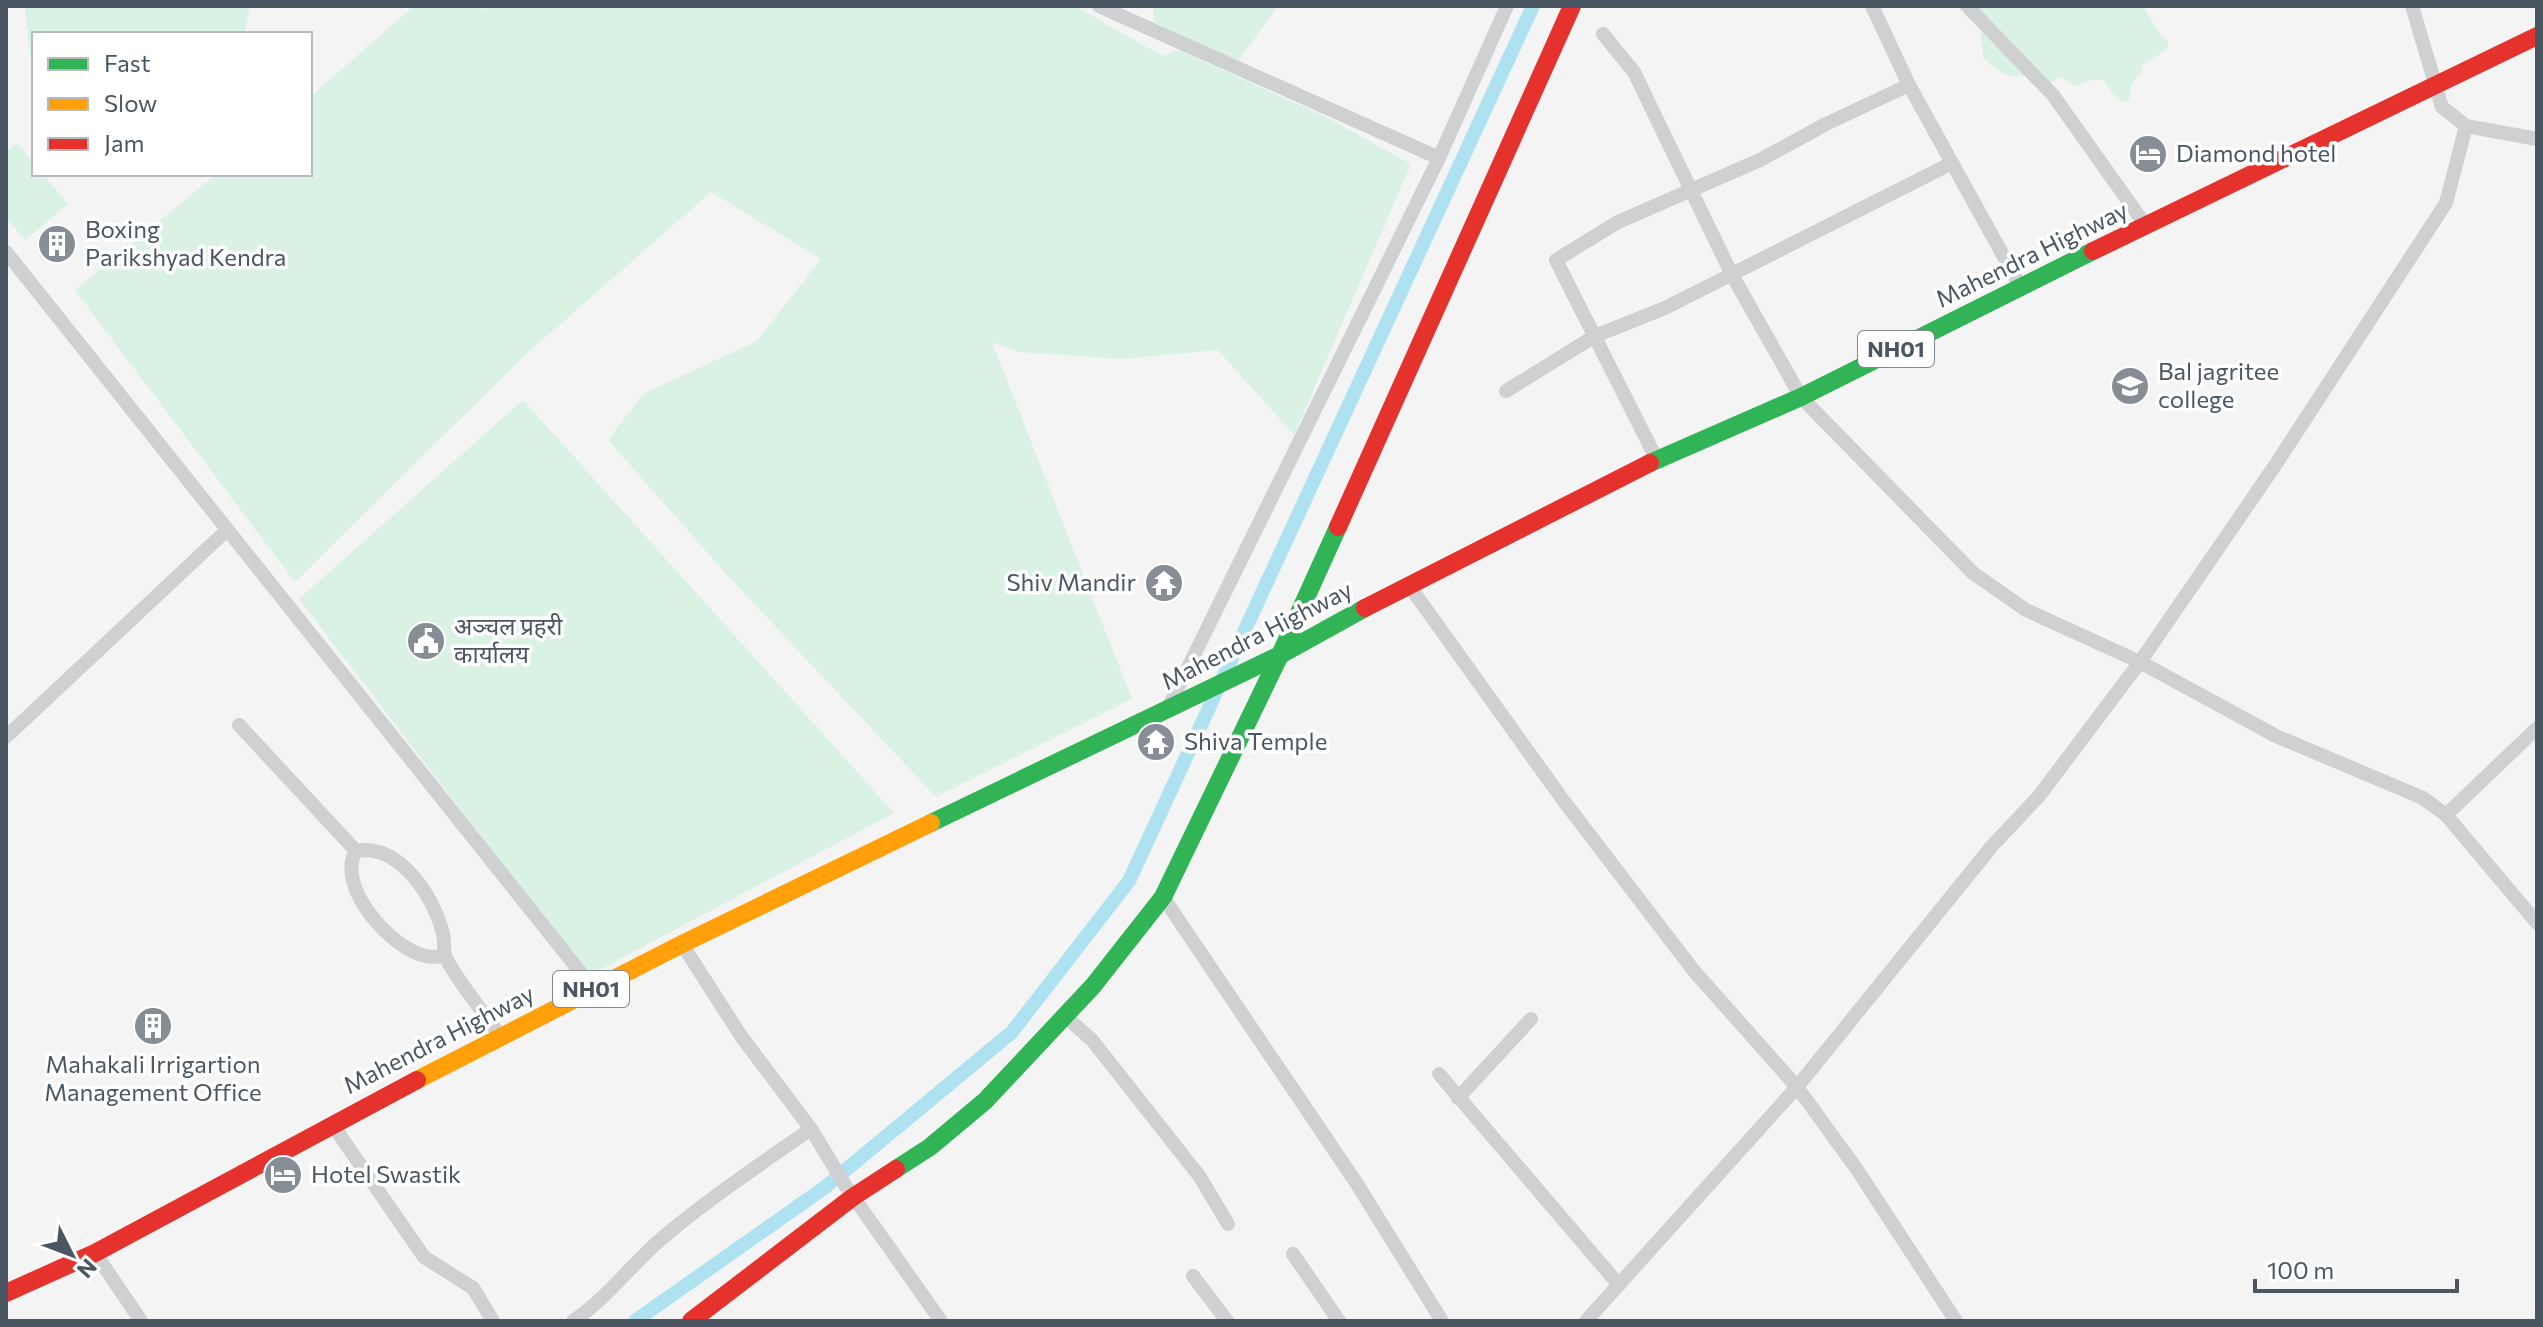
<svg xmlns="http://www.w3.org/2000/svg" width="2543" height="1327" font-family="Commissioner,'Noto Sans Devanagari',sans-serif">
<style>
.green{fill:#d9f2e3}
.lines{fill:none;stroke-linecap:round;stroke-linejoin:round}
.canal{stroke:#aee2f0;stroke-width:14}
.street{stroke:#ced0d2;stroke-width:14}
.fast{stroke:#30b455;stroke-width:18}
.slow{stroke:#ff9f0a;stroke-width:18}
.jam{stroke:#e5322d;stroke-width:18}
.labels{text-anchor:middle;stroke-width:7;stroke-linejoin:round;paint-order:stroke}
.shield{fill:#fff;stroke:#808990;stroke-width:2}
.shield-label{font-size:22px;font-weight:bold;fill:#4a5661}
.poi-label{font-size:24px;fill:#4a5661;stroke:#fff;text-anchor:start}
.street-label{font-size:24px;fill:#4a5661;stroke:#fff}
</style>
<rect width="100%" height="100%" fill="#f4f4f4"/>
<g class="green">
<path d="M 25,6 L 248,6 L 249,13 L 244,34 L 34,34 L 34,60 L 30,54 Z"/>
<path d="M 414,6 L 479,6 L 486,10 L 490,6 L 1075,6 L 1162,56 L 1179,50 L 1326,117 L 1411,164 L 1294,435 L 1218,350 L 1122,359 L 1018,352 L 992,342 L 1132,699 L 936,797 L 728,576 L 608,440 L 643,394 L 757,341 L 821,259 L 711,192 L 525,355 L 295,582 L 75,290 L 217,174 L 310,174 L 310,97 Z"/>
<path d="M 1153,6 L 1278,6 L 1237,63 L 1154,22 Z"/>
<path d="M 1961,6 L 2143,6 L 2160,34 L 2168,42 L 2168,48 L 2141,67 L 2142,72 L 2132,83 L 2129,100 L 2124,102 L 2113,94 L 2103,80 L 2091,80 L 2075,86 L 2062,77 L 2042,86 L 2032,75 C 2007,79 2001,74 1983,58 L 1980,25 Z"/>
<path d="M 17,143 L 34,163 L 34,174 L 43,174 L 68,204 L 25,240 L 6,217 L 6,152 Z"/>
<path d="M 523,400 L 894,813 L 588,976 L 299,599 Z"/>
</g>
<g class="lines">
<path class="canal" d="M 635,1321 L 824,1188 L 1012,1032 L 1129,881 L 1533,6"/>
<g class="street">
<path d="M 1099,6 L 1439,158"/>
<path d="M 1872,6 L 1909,85 L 2020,286"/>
<path d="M 1967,6 L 2053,95 L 2146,226"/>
<path d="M 2412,6 L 2442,107 L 2466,126 L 2537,139"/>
<path d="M 1603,34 L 1634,72 L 1731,273 L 1801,397 L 1973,573 L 2026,610 L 2140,662 L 2276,736 L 2423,798 L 2446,815 L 2537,923"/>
<path d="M 6,252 L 593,988"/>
<path d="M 1506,391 L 1595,336 L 1665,308 L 1952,163"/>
<path d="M 1657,460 L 1556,260 L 1618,222 L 1760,160 L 1826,124 L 1909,85"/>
<path d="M 1408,584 L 1563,800 L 1694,971 L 1797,1087 L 1856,1168 L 1956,1321"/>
<path d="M 1168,708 L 1439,158 L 1507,6"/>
<path d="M 239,725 L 356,851 C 399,843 434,896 443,934 C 445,942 443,951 446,958 C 460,985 483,1011 500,1036"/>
<path d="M 6,737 L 227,530"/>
<path d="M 2446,815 L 2537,728"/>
<path d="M 356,851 C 335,886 391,949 426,956 C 431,958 439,956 445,956"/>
<path d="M 1163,897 L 1357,1184 L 1442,1321"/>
<path d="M 682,944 L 741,1036 L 811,1129 L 845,1185 L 941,1321"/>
<path d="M 1065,1016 L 1092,1040 L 1200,1177 L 1228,1224"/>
<path d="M 1439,1074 L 1619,1285"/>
<path d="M 1458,1098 L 1531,1019"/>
<path d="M 332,1124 L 424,1257 L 473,1288 L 493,1321"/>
<path d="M 95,1253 L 141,1321"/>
<path d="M 1293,1254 L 1339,1321"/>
<path d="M 1193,1276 L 1227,1321"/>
<path d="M 573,1321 C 609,1297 634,1261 667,1234 C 713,1196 762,1163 811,1129"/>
<path d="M 1586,1321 L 1797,1087 L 1992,846 L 2039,796 L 2140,662 L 2274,467 L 2446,203 L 2466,126"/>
</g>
<g class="fast">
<path d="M 1650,463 L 1801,397 L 2093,251"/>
<path d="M 931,823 L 1280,655 L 1365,608"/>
<path d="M 896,1169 L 930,1147 L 985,1101 L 1093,986 L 1163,897 L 1280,655 L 1338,527"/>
</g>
<path class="slow" d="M 417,1080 L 682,944 L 931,823"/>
<g class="jam">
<path d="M 2093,251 L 2537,36"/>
<path d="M 1338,527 L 1572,6"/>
<path d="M 1365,608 L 1650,463"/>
<path d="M 6,1293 L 95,1253 L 417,1080"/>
<path d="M 691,1321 L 853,1197 L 896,1169"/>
</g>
</g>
<defs>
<g id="hotel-disc" transform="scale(2)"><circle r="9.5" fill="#868d94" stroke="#fff"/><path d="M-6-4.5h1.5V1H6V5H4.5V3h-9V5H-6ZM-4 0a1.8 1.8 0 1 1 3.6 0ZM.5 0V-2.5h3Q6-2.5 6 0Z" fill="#fff"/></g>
<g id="building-disc" transform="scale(2)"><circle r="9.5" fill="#868d94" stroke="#fff"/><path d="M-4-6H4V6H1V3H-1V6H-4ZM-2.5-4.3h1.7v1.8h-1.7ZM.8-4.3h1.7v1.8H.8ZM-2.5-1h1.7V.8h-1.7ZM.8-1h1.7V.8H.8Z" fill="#fff"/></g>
<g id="university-disc" transform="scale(2)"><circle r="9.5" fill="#868d94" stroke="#fff"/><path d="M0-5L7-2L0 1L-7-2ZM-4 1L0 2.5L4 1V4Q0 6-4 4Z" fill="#fff"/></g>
<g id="temple-disc" transform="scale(2)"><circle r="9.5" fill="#868d94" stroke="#fff"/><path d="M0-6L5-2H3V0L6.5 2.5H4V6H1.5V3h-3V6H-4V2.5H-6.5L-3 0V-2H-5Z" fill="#fff"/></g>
<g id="civic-disc" transform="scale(2)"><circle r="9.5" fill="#868d94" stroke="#fff"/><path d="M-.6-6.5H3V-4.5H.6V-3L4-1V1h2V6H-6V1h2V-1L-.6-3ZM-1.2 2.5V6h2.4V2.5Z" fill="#fff"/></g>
</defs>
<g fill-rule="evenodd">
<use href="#hotel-disc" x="2148" y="154"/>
<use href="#building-disc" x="57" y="244"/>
<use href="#university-disc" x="2130" y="386"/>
<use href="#temple-disc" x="1164" y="583"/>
<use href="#civic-disc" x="426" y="641"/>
<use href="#temple-disc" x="1156" y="742"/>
<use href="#building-disc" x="153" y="1026"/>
<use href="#hotel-disc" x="283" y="1175"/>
</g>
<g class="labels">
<g class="shield">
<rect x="1858" y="331" width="76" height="36" rx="6"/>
<rect x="553" y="971" width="76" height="36" rx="6"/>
</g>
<g class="shield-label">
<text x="1896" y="357">NH01</text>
<text x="591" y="997">NH01</text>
</g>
<g class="poi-label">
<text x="2176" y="162">Diamond hotel</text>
<text x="85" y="238">Boxing<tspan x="85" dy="28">Parikshyad Kendra</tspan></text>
<text x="2158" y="380">Bal jagritee<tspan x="2158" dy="28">college</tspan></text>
<text x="1136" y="591" text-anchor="end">Shiv Mandir</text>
<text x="454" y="635">अञ्चल प्रहरी<tspan x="454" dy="28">कार्यालय</tspan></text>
<text x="1184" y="750">Shiva Temple</text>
<text x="153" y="1073" text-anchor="middle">Mahakali Irrigartion<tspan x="153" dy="28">Management Office</tspan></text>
<text x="311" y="1183">Hotel Swastik</text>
</g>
<g class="street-label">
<text transform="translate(2032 255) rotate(-26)" y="8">Mahendra Highway</text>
<text transform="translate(1257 636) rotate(-27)" y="8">Mahendra Highway</text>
<text transform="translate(439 1040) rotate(-27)" y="8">Mahendra Highway</text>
</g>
</g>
<rect width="2543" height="1327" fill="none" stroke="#4a5661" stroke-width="16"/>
<rect x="32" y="32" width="280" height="144" fill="#ffffff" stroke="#b7bbc0" stroke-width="2"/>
<rect x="48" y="58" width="40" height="12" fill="#30b455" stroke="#b7bbc0" stroke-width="2"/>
<text x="104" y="72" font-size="24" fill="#4a5661">Fast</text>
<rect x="48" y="98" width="40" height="12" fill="#ff9f0a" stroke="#b7bbc0" stroke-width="2"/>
<text x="104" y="112" font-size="24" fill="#4a5661">Slow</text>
<rect x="48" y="138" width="40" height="12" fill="#e5322d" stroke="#b7bbc0" stroke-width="2"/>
<text x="104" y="152" font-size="24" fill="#4a5661">Jam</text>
<g transform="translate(72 1255) rotate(132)" stroke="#ffffff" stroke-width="6" paint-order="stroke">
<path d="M0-6L14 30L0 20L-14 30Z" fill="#4a5661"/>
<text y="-12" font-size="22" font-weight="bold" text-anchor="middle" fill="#4a5661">N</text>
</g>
<path d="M2255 1279v12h202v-12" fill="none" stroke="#4a5661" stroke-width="4"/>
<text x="2267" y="1279" font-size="24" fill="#4a5661" stroke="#ffffff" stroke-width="6" paint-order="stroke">100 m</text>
</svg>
